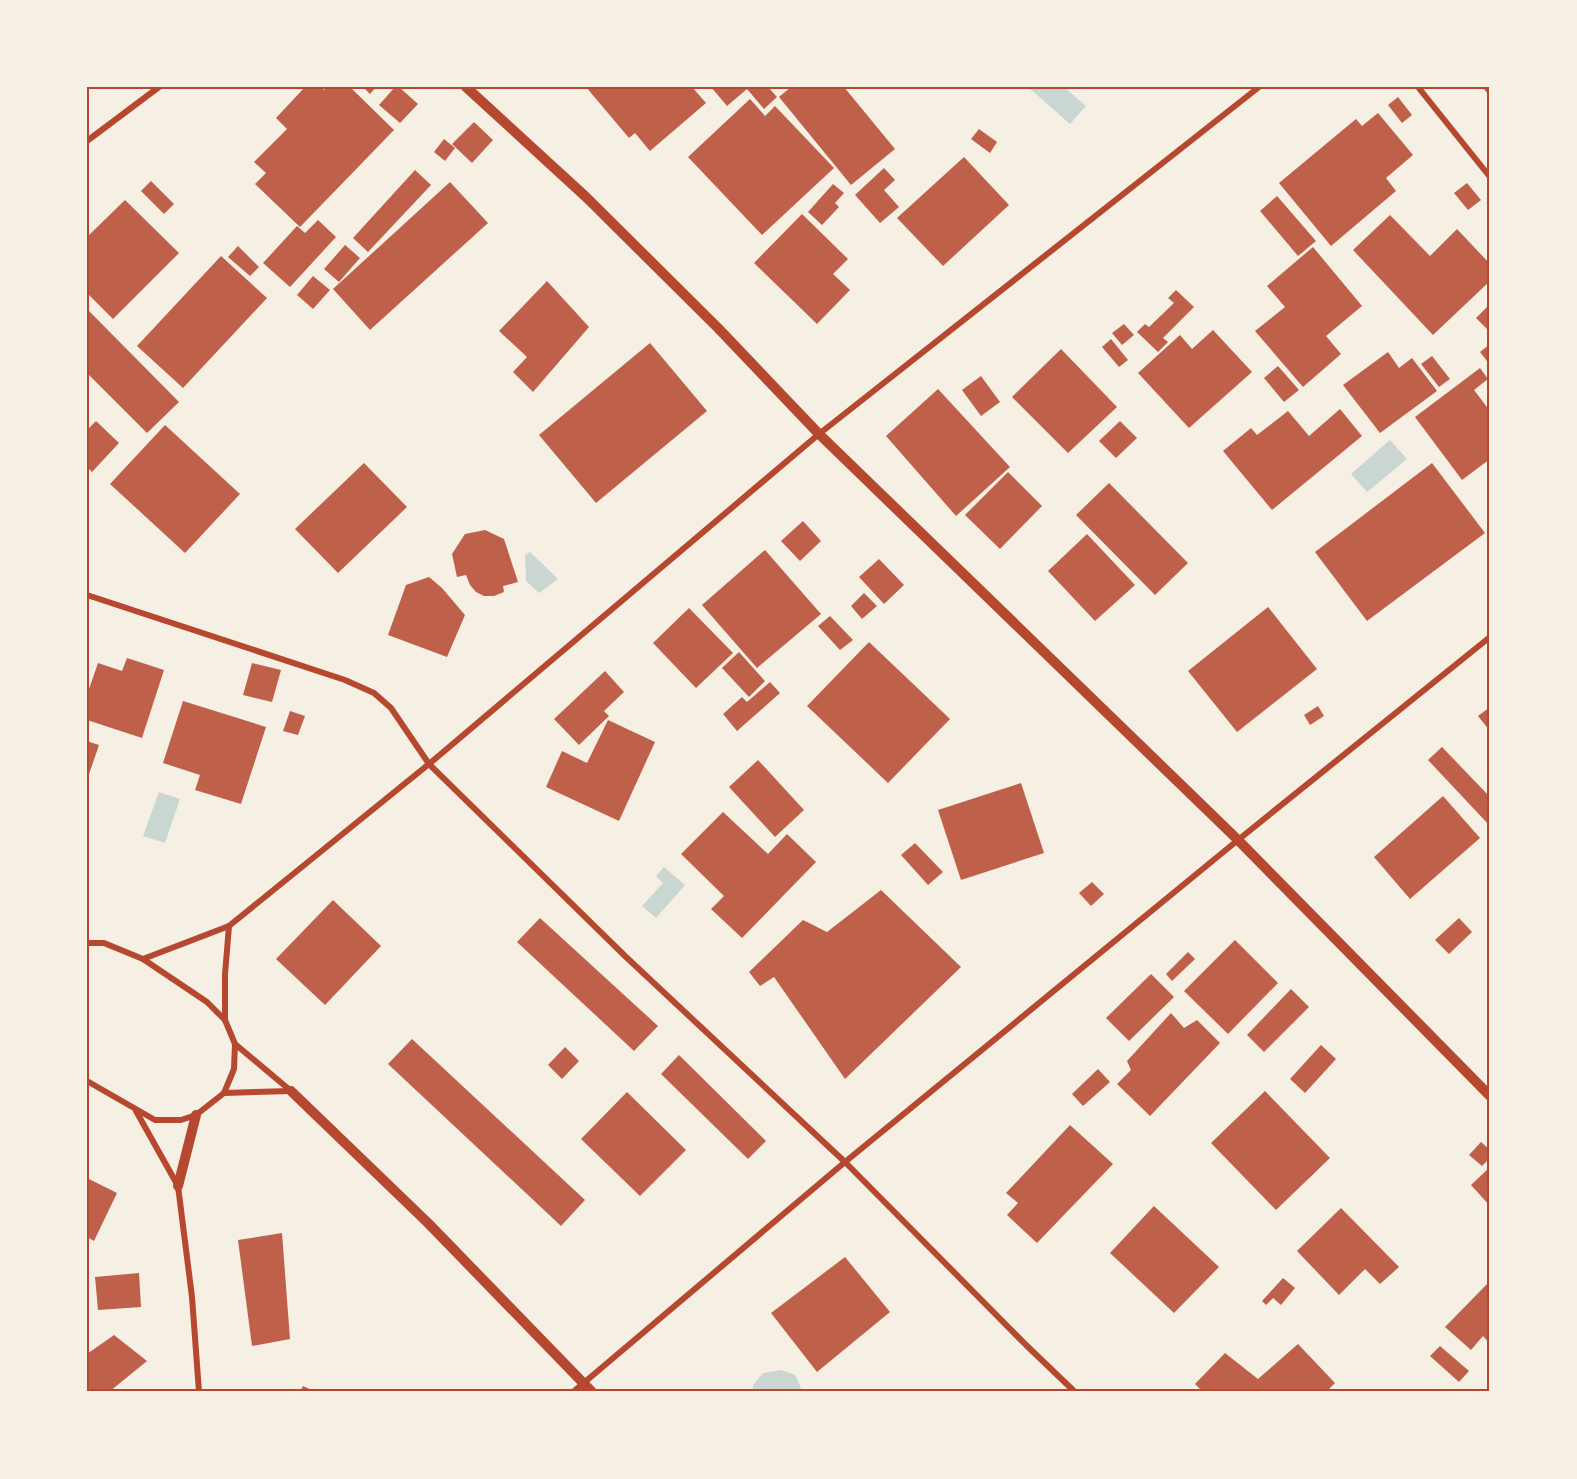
<svg xmlns="http://www.w3.org/2000/svg" width="1577" height="1479" font-family="'Noto Serif',serif">
<style>
.water{fill:#c9d6d2}
.building{fill:#bf614a}
.lines{fill:none;stroke-linecap:round;stroke-linejoin:round}
.minor{stroke:#b5482f;stroke-width:6}
.tertiary{stroke:#b5482f;stroke-width:10}
.neatline{fill:none;stroke:#b5482f;stroke-width:2}
</style>
<rect width="100%" height="100%" fill="#f6efe4"/>
<g class="water">
<path d="M 1028,87 L 1064,87 L 1086,106 L 1070,124 Z"/>
<path d="M 1390,440 L 1407,459 L 1367,492 L 1351,474 Z"/>
<path d="M 530,552 L 558,579 L 539,593 L 526,581 L 525,555 Z"/>
<path d="M 159,792 L 180,799 L 165,843 L 143,836 Z"/>
<path d="M 664,867 L 685,885 L 656,918 L 642,906 L 663,883 L 656,876 Z"/>
<path d="M 781,1370 L 795,1375 L 801,1388 L 792,1392 L 753,1392 L 753,1385 L 763,1373 Z"/>
</g>
<g class="building">
<path d="M 305,87 L 320,87 L 324,90 L 326,87 L 350,87 L 394,130 L 300,227 L 255,184 L 266,173 L 254,162 L 287,129 L 276,118 Z"/>
<path d="M 363,87 L 376,87 L 370,94 Z"/>
<path d="M 395,87 L 399,87 L 418,104 L 400,123 L 379,105 Z"/>
<path d="M 586,87 L 692,87 L 706,103 L 650,151 L 635,133 L 629,138 Z"/>
<path d="M 711,87 L 768,87 L 777,97 L 764,109 L 747,89 L 727,106 Z"/>
<path d="M 791,87 L 844,87 L 895,149 L 851,185 L 779,97 Z"/>
<path d="M 1482,87 L 1490,87 L 1490,96 Z"/>
<path d="M 1398,97 L 1412,115 L 1402,123 L 1388,105 Z"/>
<path d="M 750,99 L 765,116 L 775,106 L 834,168 L 762,235 L 688,157 Z"/>
<path d="M 1378,113 L 1413,155 L 1386,178 L 1396,191 L 1331,246 L 1279,183 L 1356,119 L 1362,126 Z"/>
<path d="M 474,122 L 493,140 L 472,163 L 452,144 Z"/>
<path d="M 979,129 L 997,142 L 990,153 L 971,139 Z"/>
<path d="M 444,139 L 455,148 L 445,161 L 434,152 Z"/>
<path d="M 964,157 L 1009,205 L 943,266 L 897,218 Z"/>
<path d="M 884,168 L 895,180 L 884,190 L 899,207 L 880,223 L 855,195 Z"/>
<path d="M 415,170 L 431,185 L 368,252 L 353,238 Z"/>
<path d="M 151,181 L 174,204 L 164,214 L 141,191 Z"/>
<path d="M 450,182 L 488,223 L 370,330 L 333,289 Z"/>
<path d="M 1467,183 L 1481,200 L 1468,210 L 1454,193 Z"/>
<path d="M 833,184 L 844,193 L 835,203 L 839,207 L 822,225 L 808,212 Z"/>
<path d="M 1277,196 L 1316,241 L 1298,256 L 1260,211 Z"/>
<path d="M 125,200 L 179,253 L 113,319 L 87,293 L 87,237 Z"/>
<path d="M 802,214 L 848,259 L 833,274 L 850,290 L 817,324 L 754,263 Z"/>
<path d="M 1390,215 L 1430,256 L 1457,229 L 1490,264 L 1490,281 L 1433,335 L 1353,250 Z"/>
<path d="M 318,220 L 336,237 L 290,287 L 263,263 L 297,226 L 305,233 Z"/>
<path d="M 345,245 L 360,258 L 339,282 L 324,269 Z"/>
<path d="M 238,246 L 259,267 L 250,276 L 228,257 Z"/>
<path d="M 1313,247 L 1362,306 L 1326,336 L 1341,354 L 1303,387 L 1255,331 L 1285,307 L 1267,286 Z"/>
<path d="M 221,256 L 267,298 L 183,388 L 137,346 Z"/>
<path d="M 313,276 L 330,290 L 313,309 L 297,295 Z"/>
<path d="M 547,281 L 589,327 L 533,392 L 513,372 L 527,357 L 499,331 Z"/>
<path d="M 1176,290 L 1194,307 L 1163,338 L 1168,342 L 1158,352 L 1137,332 L 1145,324 L 1149,327 L 1174,303 L 1168,298 Z"/>
<path d="M 1490,304 L 1490,332 L 1476,318 Z"/>
<path d="M 89,311 L 179,402 L 147,433 L 87,373 L 87,313 Z"/>
<path d="M 1124,324 L 1134,335 L 1122,345 L 1112,333 Z"/>
<path d="M 1213,330 L 1252,372 L 1189,428 L 1138,373 L 1180,335 L 1192,349 Z"/>
<path d="M 1111,339 L 1128,360 L 1119,367 L 1102,347 Z"/>
<path d="M 650,343 L 707,411 L 596,503 L 539,435 Z"/>
<path d="M 1490,344 L 1490,365 L 1480,352 Z"/>
<path d="M 1061,349 L 1117,407 L 1068,453 L 1012,397 Z"/>
<path d="M 1388,352 L 1399,368 L 1412,358 L 1437,391 L 1380,433 L 1343,385 Z"/>
<path d="M 1432,356 L 1450,379 L 1439,387 L 1421,364 Z"/>
<path d="M 1278,366 L 1299,390 L 1284,402 L 1264,378 Z"/>
<path d="M 1480,368 L 1488,379 L 1474,390 L 1490,411 L 1490,459 L 1462,480 L 1415,417 Z"/>
<path d="M 981,376 L 1000,402 L 981,416 L 962,390 Z"/>
<path d="M 938,389 L 1010,467 L 956,516 L 886,436 Z"/>
<path d="M 1340,409 L 1362,436 L 1272,510 L 1223,451 L 1251,428 L 1257,435 L 1288,411 L 1309,436 Z"/>
<path d="M 96,421 L 119,443 L 92,472 L 87,467 L 87,430 Z"/>
<path d="M 1120,421 L 1137,438 L 1116,458 L 1099,441 Z"/>
<path d="M 165,425 L 240,494 L 185,553 L 110,484 Z"/>
<path d="M 364,463 L 407,507 L 338,573 L 295,529 Z"/>
<path d="M 1432,463 L 1485,533 L 1367,621 L 1315,552 Z"/>
<path d="M 1008,472 L 1042,506 L 1000,549 L 965,515 Z"/>
<path d="M 1109,483 L 1188,563 L 1155,595 L 1076,515 Z"/>
<path d="M 803,521 L 821,541 L 800,561 L 781,541 Z"/>
<path d="M 485,530 L 504,539 L 518,582 L 503,586 L 504,592 L 494,596 L 484,596 L 476,592 L 470,585 L 466,575 L 457,577 L 452,554 L 465,534 Z"/>
<path d="M 1087,534 L 1135,585 L 1095,621 L 1048,571 Z"/>
<path d="M 765,550 L 821,614 L 757,668 L 702,605 Z"/>
<path d="M 879,559 L 904,585 L 884,604 L 859,577 Z"/>
<path d="M 429,577 L 442,588 L 465,615 L 447,657 L 388,635 L 406,585 Z"/>
<path d="M 864,593 L 877,606 L 862,619 L 851,606 Z"/>
<path d="M 1268,607 L 1317,669 L 1237,732 L 1188,671 Z"/>
<path d="M 689,608 L 733,653 L 696,688 L 653,643 Z"/>
<path d="M 830,616 L 853,640 L 840,650 L 818,626 Z"/>
<path d="M 869,642 L 950,719 L 888,783 L 807,706 Z"/>
<path d="M 739,652 L 765,681 L 749,697 L 722,668 Z"/>
<path d="M 127,658 L 164,670 L 142,738 L 87,720 L 87,695 L 98,663 L 122,671 Z"/>
<path d="M 252,663 L 281,670 L 272,702 L 243,695 Z"/>
<path d="M 605,671 L 624,692 L 604,711 L 609,716 L 579,745 L 554,719 Z"/>
<path d="M 770,682 L 780,693 L 737,731 L 723,714 L 742,697 L 747,702 Z"/>
<path d="M 183,701 L 266,727 L 241,804 L 195,790 L 200,775 L 163,763 Z"/>
<path d="M 1318,706 L 1324,716 L 1310,725 L 1304,715 Z"/>
<path d="M 1490,707 L 1490,731 L 1478,716 Z"/>
<path d="M 290,711 L 305,716 L 298,735 L 283,731 Z"/>
<path d="M 608,720 L 655,742 L 619,821 L 546,787 L 562,751 L 587,763 Z"/>
<path d="M 87,741 L 99,745 L 87,780 Z"/>
<path d="M 1442,747 L 1490,797 L 1490,826 L 1428,760 Z"/>
<path d="M 758,760 L 804,810 L 775,837 L 729,787 Z"/>
<path d="M 1021,783 L 1044,853 L 961,880 L 938,810 Z"/>
<path d="M 1443,796 L 1480,838 L 1410,899 L 1374,857 Z"/>
<path d="M 723,812 L 768,854 L 787,834 L 816,862 L 742,938 L 711,909 L 724,896 L 681,854 Z"/>
<path d="M 915,843 L 943,872 L 928,885 L 901,855 Z"/>
<path d="M 1092,882 L 1104,894 L 1091,906 L 1079,893 Z"/>
<path d="M 881,890 L 961,967 L 845,1079 L 774,977 L 760,986 L 749,972 L 803,920 L 827,932 Z"/>
<path d="M 333,900 L 381,946 L 325,1005 L 276,959 Z"/>
<path d="M 540,918 L 658,1026 L 634,1051 L 517,942 Z"/>
<path d="M 1459,918 L 1472,932 L 1449,954 L 1435,940 Z"/>
<path d="M 1235,940 L 1278,983 L 1228,1034 L 1184,991 Z"/>
<path d="M 1188,952 L 1195,959 L 1172,981 L 1166,974 Z"/>
<path d="M 1151,974 L 1174,997 L 1129,1041 L 1106,1018 Z"/>
<path d="M 1291,989 L 1309,1007 L 1264,1052 L 1247,1035 Z"/>
<path d="M 1171,1013 L 1184,1028 L 1197,1020 L 1220,1043 L 1150,1116 L 1117,1084 L 1131,1070 L 1127,1061 Z"/>
<path d="M 412,1039 L 585,1200 L 561,1226 L 388,1064 Z"/>
<path d="M 1321,1045 L 1336,1059 L 1305,1093 L 1290,1079 Z"/>
<path d="M 565,1047 L 579,1061 L 562,1079 L 548,1065 Z"/>
<path d="M 679,1055 L 766,1141 L 748,1159 L 661,1074 Z"/>
<path d="M 1098,1069 L 1110,1082 L 1083,1106 L 1072,1094 Z"/>
<path d="M 1265,1091 L 1330,1158 L 1276,1210 L 1211,1143 Z"/>
<path d="M 627,1092 L 686,1150 L 640,1196 L 581,1139 Z"/>
<path d="M 1070,1125 L 1113,1164 L 1037,1243 L 1007,1215 L 1018,1203 L 1006,1193 Z"/>
<path d="M 1481,1142 L 1490,1150 L 1490,1158 L 1482,1166 L 1469,1155 Z"/>
<path d="M 1490,1167 L 1490,1206 L 1471,1185 Z"/>
<path d="M 87,1178 L 117,1193 L 94,1241 L 87,1237 Z"/>
<path d="M 1154,1206 L 1219,1267 L 1174,1313 L 1110,1253 Z"/>
<path d="M 1341,1208 L 1399,1267 L 1380,1284 L 1365,1269 L 1339,1295 L 1297,1251 Z"/>
<path d="M 282,1233 L 290,1339 L 252,1346 L 238,1240 Z"/>
<path d="M 845,1257 L 890,1312 L 817,1372 L 771,1313 Z"/>
<path d="M 139,1273 L 141,1307 L 98,1310 L 95,1277 Z"/>
<path d="M 1283,1278 L 1295,1288 L 1281,1305 L 1273,1298 L 1266,1305 L 1262,1301 Z"/>
<path d="M 1490,1281 L 1490,1344 L 1483,1336 L 1471,1350 L 1445,1327 Z"/>
<path d="M 114,1335 L 147,1361 L 109,1392 L 87,1392 L 87,1354 Z"/>
<path d="M 1298,1344 L 1335,1383 L 1326,1392 L 1203,1392 L 1195,1384 L 1225,1353 L 1258,1379 Z"/>
<path d="M 1440,1346 L 1469,1371 L 1459,1382 L 1430,1356 Z"/>
<path d="M 303,1386 L 316,1392 L 300,1392 Z"/>
</g>
<g class="lines">
<g class="minor">
<path d="M 1418,87 L 1490,177"/>
<path d="M 87,141 L 159,87"/>
<path d="M 87,595 L 345,680 L 374,693 L 391,708 L 429,764 L 625,956 L 845,1162 L 1026,1345 L 1075,1392"/>
<path d="M 87,943 L 104,943 L 143,959 L 207,1002 L 225,1020 L 235,1044 L 234,1069 L 224,1093 L 196,1115 L 181,1120 L 155,1120 L 87,1081"/>
<path d="M 143,959 L 229,926 L 429,764 L 819,434 L 1259,87"/>
<path d="M 225,1020 L 225,974 L 229,926"/>
<path d="M 235,1044 L 291,1091"/>
<path d="M 224,1093 L 291,1091"/>
<path d="M 136,1111 L 178,1186 L 192,1297 L 199,1392"/>
<path d="M 573,1392 L 845,1162 L 1238,840 L 1490,637"/>
</g>
<g class="tertiary">
<path d="M 466,87 L 586,197 L 718,328 L 819,434 L 1238,840 L 1490,1096"/>
<path d="M 291,1091 L 428,1223 L 592,1392"/>
<path d="M 178,1186 L 196,1115"/>
</g>
</g>
<rect width="1577" height="1479" fill="none" stroke="#f6efe4" stroke-width="177"/>
<rect x="88" y="88" width="1400" height="1302" class="neatline"/>
</svg>
